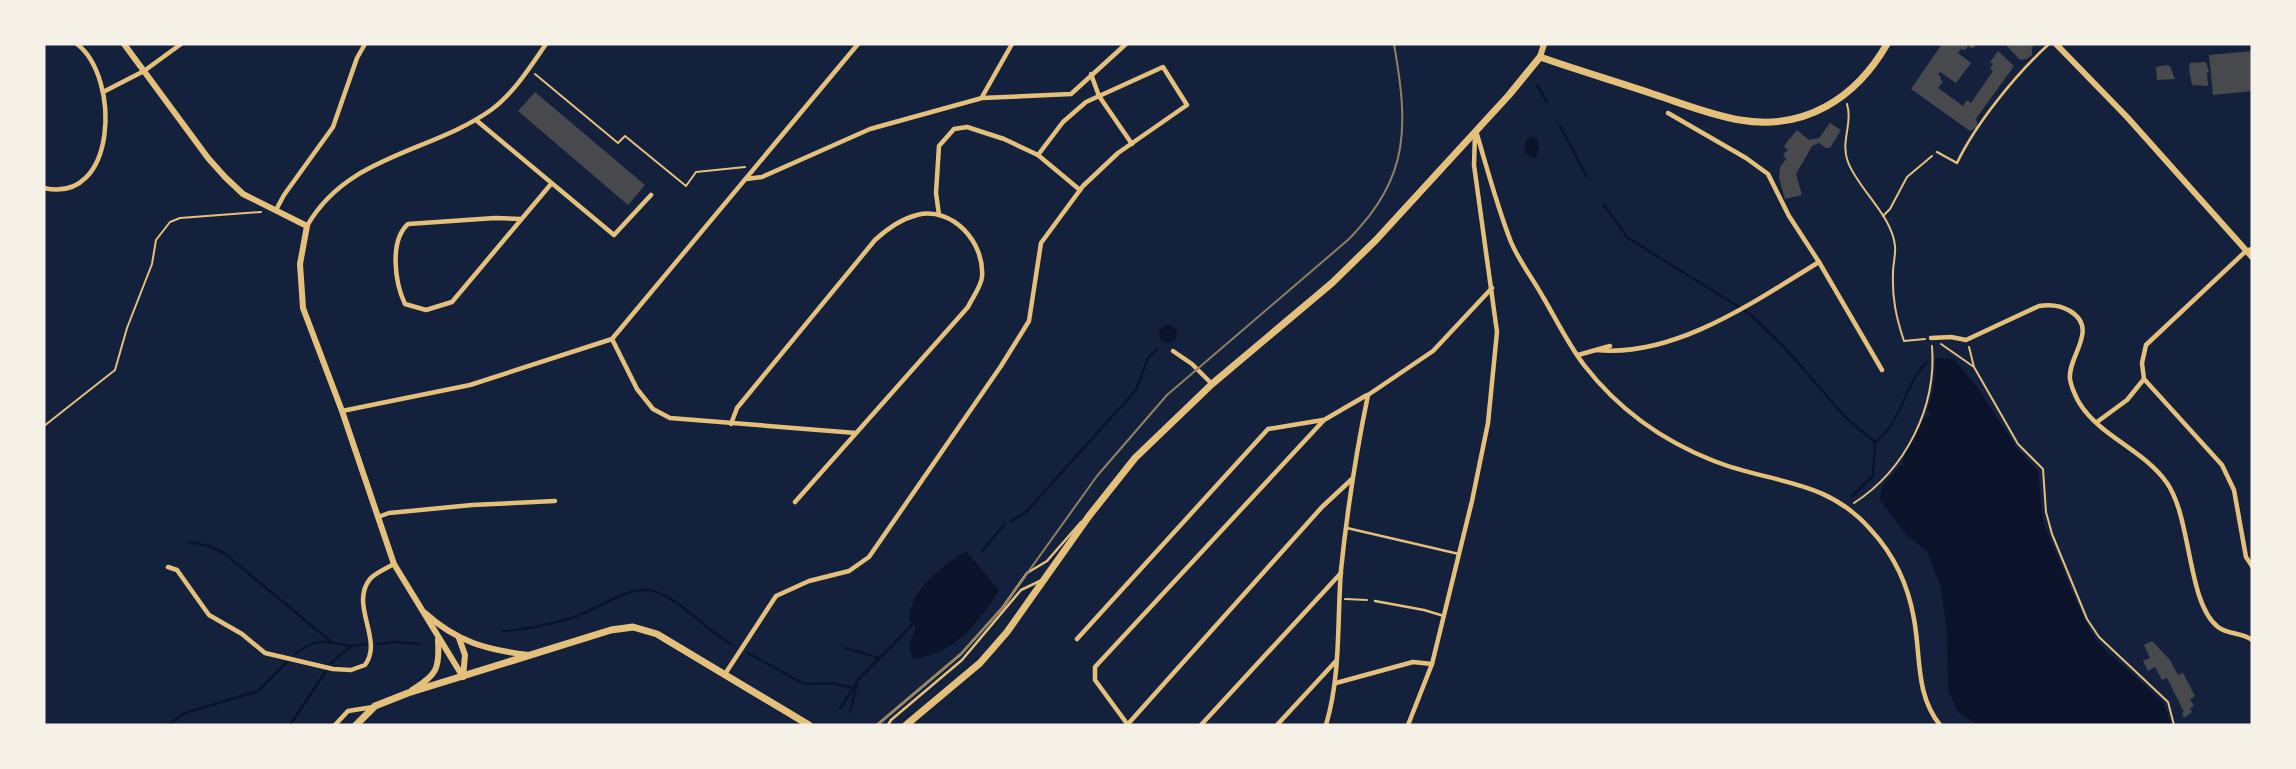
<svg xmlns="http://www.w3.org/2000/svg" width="2296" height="769" font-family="'Source Sans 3',sans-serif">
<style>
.water{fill:#0b132b}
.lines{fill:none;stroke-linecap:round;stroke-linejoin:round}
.stream{stroke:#0b132b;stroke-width:2.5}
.building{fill:#48494c}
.path{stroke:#e5c07b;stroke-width:2}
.service{stroke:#e5c07b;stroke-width:2.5}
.minor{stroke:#e5c07b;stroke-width:4.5}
.tertiary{stroke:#e5c07b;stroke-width:6}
.secondary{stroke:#e5c07b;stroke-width:7}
.tram{stroke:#918062;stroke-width:2}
</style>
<rect width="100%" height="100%" fill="#14213d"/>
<g class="water">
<path d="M 1533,136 L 1537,139 L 1539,148 L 1536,157 L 1533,158 L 1524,152 L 1526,140 Z"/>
<circle cx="1168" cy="334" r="9"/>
<path d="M 1936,358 L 1954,359 L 1980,391 L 2016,447 L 2038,471 L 2043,522 L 2084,619 L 2098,643 L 2163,702 L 2171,725 L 1978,725 L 1959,713 L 1948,691 L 1947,633 L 1941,588 L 1927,551 L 1907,536 L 1879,499 L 1883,485 L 1900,466 L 1905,466 L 1902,461 L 1926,415 L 1929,416 L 1931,414 L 1927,410 L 1933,392 Z"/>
<path d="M 966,551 L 999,590 C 979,623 954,654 913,659 L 909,646 L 916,627 L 909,620 C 910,589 942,566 966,551 Z"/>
</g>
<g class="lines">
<g class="stream">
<path d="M 1537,85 L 1547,102"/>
<path d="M 1560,126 L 1587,177"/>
<path d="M 1604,205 L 1628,238 L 1750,314 L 1786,349 L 1846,418 L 1875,442 C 1902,423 1904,384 1927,362"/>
<path d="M 1852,496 L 1873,476 L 1875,442"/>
<path d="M 1011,521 L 1026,512 L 1136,390 L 1148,358 L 1156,350"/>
<path d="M 189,542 L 209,546 L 224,553 L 329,640"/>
<path d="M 982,551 L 1004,525"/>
<path d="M 503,631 C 525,630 550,624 572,618 C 594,611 631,584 653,591 C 682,599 707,632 734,646"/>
<path d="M 377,644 L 397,642 L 419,644"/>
<path d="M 845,648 L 879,658"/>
<path d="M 748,653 L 804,684 L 831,683 L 853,688"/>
<path d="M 295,654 C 318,636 326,642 351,646"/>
<path d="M 331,663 L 351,646 L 368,644"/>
<path d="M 840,709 L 857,682"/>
<path d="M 850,712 L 858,680 L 916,621"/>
<path d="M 168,725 L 185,713 L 258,691 L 287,662"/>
<path d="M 290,725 L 326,671"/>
</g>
</g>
<g class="building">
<path d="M 1942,44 L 1976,44 L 1973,49 L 1968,46 L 1965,50 L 1961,49 L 1958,53 L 1971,63 L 1956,83 L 1940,72 L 1938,74 L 1941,77 L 1940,79 L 1943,82 L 1938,88 L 1963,106 L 1967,100 L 1971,103 L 1993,71 L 1990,68 L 1993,64 L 1990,62 L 1998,51 L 2014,66 L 1975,120 L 1977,121 L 1977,127 L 1970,131 L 1911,89 Z"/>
<path d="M 2005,44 L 2032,44 L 2034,46 L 2029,49 L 2032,48 L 2032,55 L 2027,59 L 2020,60 Z"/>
<path d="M 2252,51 L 2252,91 L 2213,95 L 2209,55 Z"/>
<path d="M 2206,62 L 2209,72 L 2207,72 L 2208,86 L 2192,85 L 2189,69 L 2190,63 Z"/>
<path d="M 2166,65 L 2170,66 L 2175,79 L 2157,80 L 2156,67 Z"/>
<path d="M 535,92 L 645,185 L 628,205 L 518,111 Z"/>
<path d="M 1830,123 L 1841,130 L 1830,148 L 1826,148 L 1819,143 L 1812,146 L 1796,174 L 1802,195 L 1785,199 L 1779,178 L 1780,167 L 1786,159 L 1783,154 L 1788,150 L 1784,147 L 1787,142 L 1797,130 L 1809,140 L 1819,138 Z"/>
<path d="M 2152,641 L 2170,660 L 2178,675 L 2183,673 L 2195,696 L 2190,699 L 2194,706 L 2190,708 L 2192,712 L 2184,718 L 2182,713 L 2184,712 L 2167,678 L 2162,680 L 2155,667 L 2148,671 L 2143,661 L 2150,658 L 2144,645 Z"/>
</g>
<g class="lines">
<g class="path">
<path d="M 535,74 L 618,143 L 625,136 L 686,186 L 696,172 L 745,167"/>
<path d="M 1847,104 C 1853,124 1840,142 1848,162 C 1858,189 1892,215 1895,246 C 1896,254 1893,264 1893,273 C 1892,298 1896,317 1904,341 L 1925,339"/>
<path d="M 1883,216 L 1890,209 L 1907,177 L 1932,156"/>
<path d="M 1941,344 L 1974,367"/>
<path d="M 1969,347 L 1974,367 L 2018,444 L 2043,469 L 2046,512 L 2052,534 L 2087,619 L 2099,637 L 2168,702 L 2174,725"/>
<path d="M 44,426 L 115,370 L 127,328 L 152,264 L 156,240 L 170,222 L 180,218 L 261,212"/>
<path d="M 1854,503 C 1905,470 1937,408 1932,346"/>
<path d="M 1345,599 L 1367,600"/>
</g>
<g class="service">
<path d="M 1937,152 L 1957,163 C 1976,123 2017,73 2049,44"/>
<path d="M 1347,528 L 1459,554"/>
<path d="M 1375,601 L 1424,610 L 1444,616"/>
<path d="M 877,725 L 961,654 L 1003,607 L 1027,573 L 1047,561 L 1081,522"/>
<path d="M 888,725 L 891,720 L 962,660 L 1021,590 L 1042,580"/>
</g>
<g class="minor">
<path d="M 1091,74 L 1099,96 L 1132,144"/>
<path d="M 105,91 L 144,71 L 181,44"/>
<path d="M 982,97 L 1012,44"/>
<path d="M 1668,113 L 1746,158 L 1768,174 L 1789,216 L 1819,262 L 1882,370"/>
<path d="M 476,120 L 614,235 L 651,195"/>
<path d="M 1476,131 C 1487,168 1497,206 1511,242 C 1519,261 1533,279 1543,297 C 1556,319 1568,344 1584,365 C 1618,409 1663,441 1714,461 C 1772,484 1826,478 1871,530 C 1895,556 1908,584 1914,619 C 1921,656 1915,694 1940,725"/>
<path d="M 746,179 L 762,177 L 870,129 L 982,98 L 1071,94 L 1126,44"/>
<path d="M 44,188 C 117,205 121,78 77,44"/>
<path d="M 276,210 L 284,195 L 333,127 L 357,58 L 365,44"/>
<path d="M 939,215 L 936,193 L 939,146 L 954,129 L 967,127 L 1004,139 L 1038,155 L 1080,190"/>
<path d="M 520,219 L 495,218 L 408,224 C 389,241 395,283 405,304 L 426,310 L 452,302 L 551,184"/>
<path d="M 307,226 C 347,155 430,153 491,110 C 514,93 530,67 546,44"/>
<path d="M 2252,249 L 2246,251 L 2146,345 L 2142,363 L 2144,379 L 2222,465 L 2234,490 L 2246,557 L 2252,566"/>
<path d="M 1931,338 L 1951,337 L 1966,340 L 2039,306 C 2051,304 2060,305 2070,311 C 2100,329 2067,357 2070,379 C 2071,386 2076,398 2080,404 C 2101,437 2144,450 2167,483 C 2192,519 2187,603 2218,627 C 2228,635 2242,632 2252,640"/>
<path d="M 612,339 L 637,389 L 653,409 L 670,418 L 856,433"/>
<path d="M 1596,350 C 1675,358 1755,301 1819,262"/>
<path d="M 1173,351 L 1192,364 L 1212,384"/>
<path d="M 1578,355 L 1610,346"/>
<path d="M 342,411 L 470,385 L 612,339 L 858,44"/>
<path d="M 2097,422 L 2127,400 L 2144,379"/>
<path d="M 731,424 L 737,408 L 875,240 C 887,229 901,219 917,215 C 953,206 985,243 982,277 C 981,287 972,298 968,307 L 795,502"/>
<path d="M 378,517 L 389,513 L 472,505 L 555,501"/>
<path d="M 168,567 L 177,570 L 209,615 L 242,634 L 265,653 L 333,669 L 351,670 L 365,665 C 384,640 349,605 370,579 C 375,573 387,568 394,564"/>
<path d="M 1077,639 L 1268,429 L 1323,420"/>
<path d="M 725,674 L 776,596 L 809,581 L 849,571 L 869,557 L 1001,366 L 1029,321 L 1041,243 L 1083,186 L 1118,153 L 1187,105 L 1163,67 L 1086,102 L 1063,122 L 1038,155"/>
<path d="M 1336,683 L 1413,662 L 1432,664"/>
<path d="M 1128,724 L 1322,507 L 1352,479"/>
<path d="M 335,725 L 348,711 L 373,707"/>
<path d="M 1128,725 L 1095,680 L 1095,667 L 1324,420 L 1367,395"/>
<path d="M 1201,725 L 1341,573"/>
<path d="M 1277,725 L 1336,661"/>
<path d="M 1326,725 C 1341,675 1337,622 1341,570 C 1347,512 1356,453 1368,395 L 1433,351 L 1492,288"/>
<path d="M 1408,725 L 1432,664 L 1472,501 L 1488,423 L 1497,332 L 1474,165 L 1475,134"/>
</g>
<g class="tertiary">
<path d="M 124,44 L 208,158 L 225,177 L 243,194 L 307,226 L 300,264 L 303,308 L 342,411 L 394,564 L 463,677"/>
<path d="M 2056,44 L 2127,117 L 2252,257"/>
<path d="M 1540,57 L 1544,44"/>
<path d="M 425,613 C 457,642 487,650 529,655"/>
<path d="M 459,638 L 465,655 L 463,677"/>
<path d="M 412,690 C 436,675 440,670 438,640"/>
</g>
<g class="secondary">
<path d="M 356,725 L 375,706 L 408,693 L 611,630 L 633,627 L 657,634 L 809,725"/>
<path d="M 906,725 L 980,663 L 1007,632 L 1089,516 L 1135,458 L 1212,384 L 1332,283 L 1376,240 L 1509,95 L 1540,57 C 1577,70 1615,81 1653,94 C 1681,103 1710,115 1740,120 C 1805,131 1856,98 1887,44"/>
</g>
<path class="tram" d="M 877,725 L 961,654 L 1003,607 L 1097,476 L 1167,395 L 1349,239 C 1411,176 1408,125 1394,44"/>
</g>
<rect width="2296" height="769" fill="none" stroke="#f6f1e7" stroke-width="91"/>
</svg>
